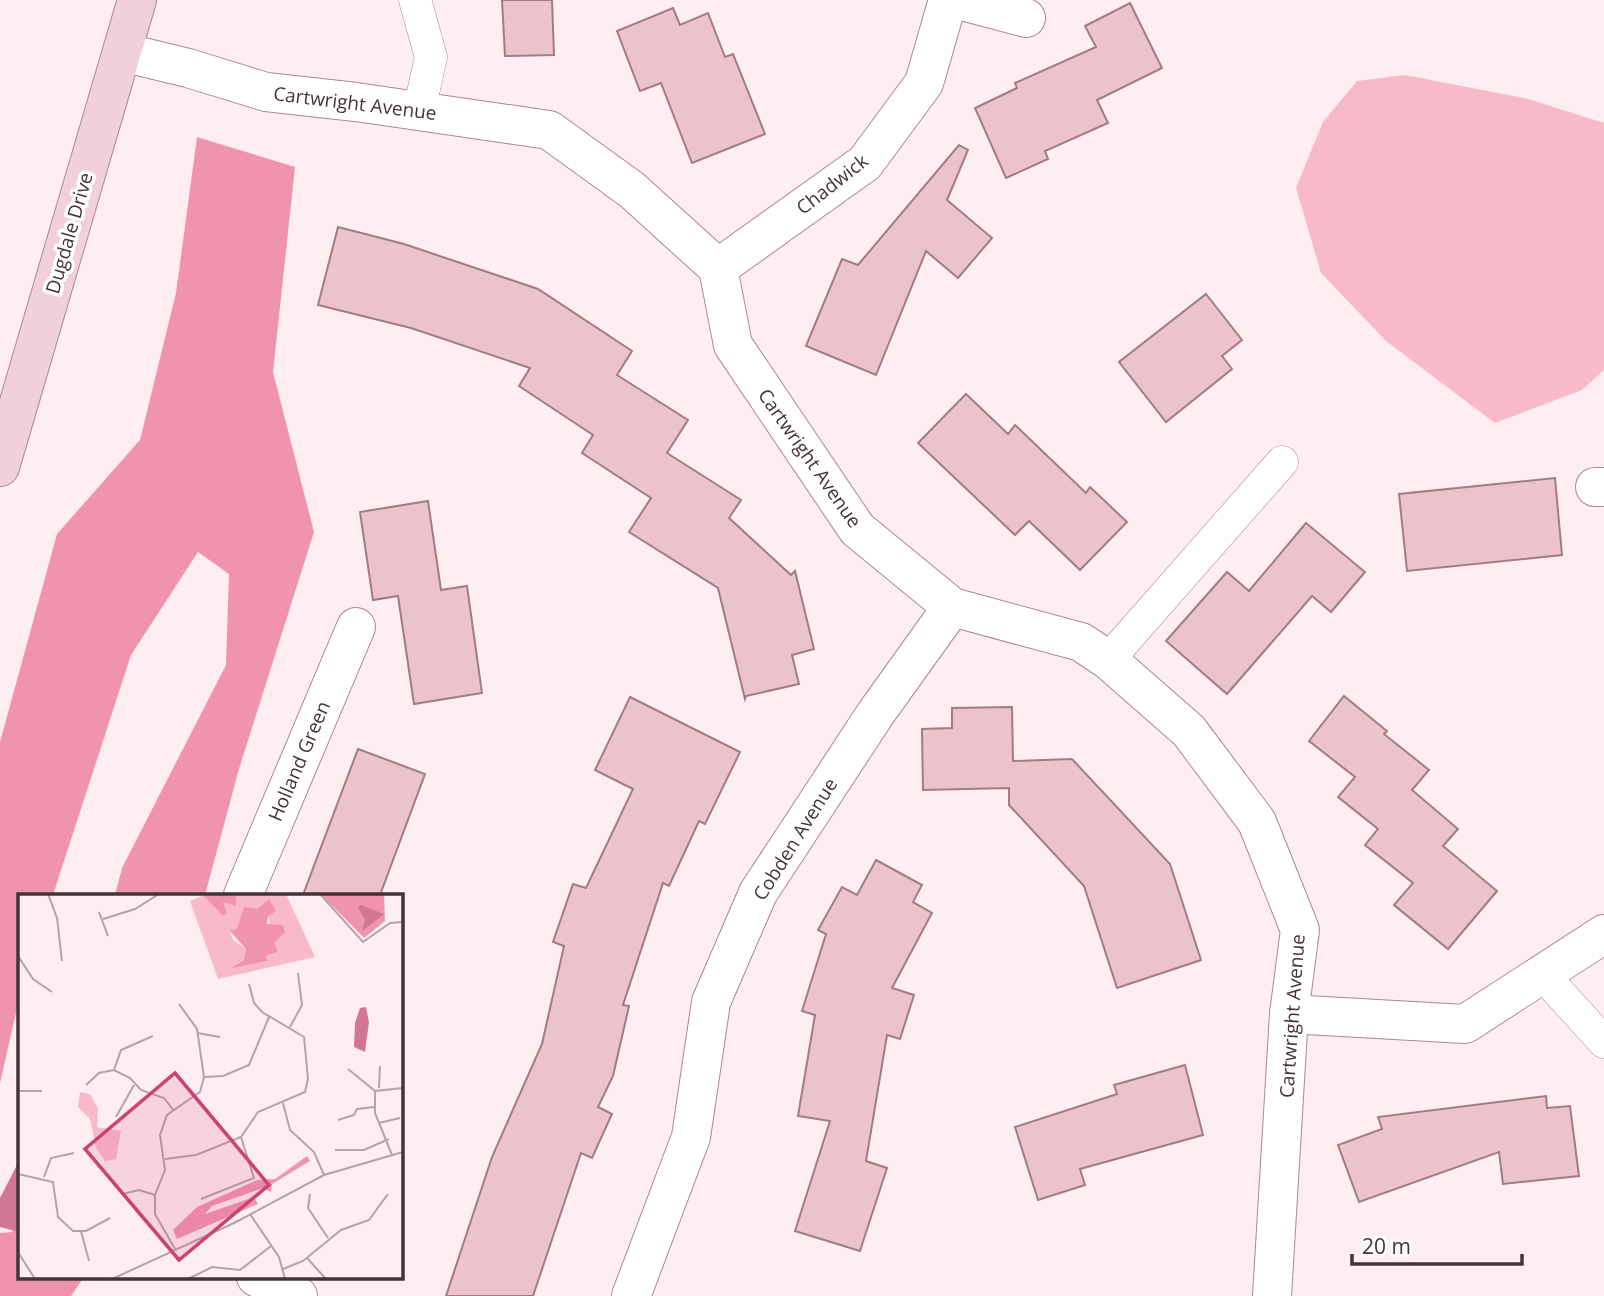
<svg xmlns="http://www.w3.org/2000/svg" width="1604" height="1296" font-family="'Open Sans',sans-serif">
<style>
.green{fill:#f8bacb}
.forest{fill:#f093af}
.water{fill:#d17793}
.building{fill:#ebc3cd;stroke:#a17c85;stroke-width:2}
.lines{fill:none;stroke-linecap:round;stroke-linejoin:round}
.lane-casing{stroke:#ad8791;stroke-width:33}
.street-casing{stroke:#ad8791;stroke-width:40}
.secondary-casing{stroke:#ad8791;stroke-width:40}
.lane{stroke:#fff;stroke-width:32}
.street{stroke:#fff;stroke-width:38}
.secondary{stroke:#f1d0db;stroke-width:38}
.labels{text-anchor:middle;stroke-width:7;stroke-linejoin:round;paint-order:stroke}
.street-label{font-size:19px;fill:#443438;stroke:#fff}
.inset-road{fill:none;stroke:#b4a3a7;stroke-width:2}
.view{fill:#cd4276;fill-opacity:0.15;stroke:#cd4276;stroke-width:3.5}
.inset-edge{fill:none;stroke:#443438;stroke-width:3.5}
</style>
<rect width="100%" height="100%" fill="#feedf1"/>
<path class="green" d="M 1405,75 L 1528,99 L 1604,123 L 1604,370 L 1582,390 L 1495,423 L 1386,341 L 1321,273 L 1296,188 L 1323,122 L 1357,81 Z"/>
<g class="forest">
<path d="M 197,137 L 295,167 L 273,372 L 314,532 L 239,769 L 205,895 L 115,895 L 122,868 L 226,665 L 229,574 L 198,552 L 131,655 L 53,895 L 19,895 L 19,1000 L 0,1083 L 0,742 L 57,534 L 140,440 L 176,293 Z"/>
<path d="M 19,1212 L 19,1277 L 84,1277 L 71,1296 L 0,1296 L 0,1233 L 12,1232 Z"/>
</g>
<path class="water" d="M 19,1161 L 19,1232 L 0,1227 L 0,1198 Z"/>
<g class="building">
<path d="M 502,0 L 552,0 L 554,55 L 505,56 Z"/>
<path d="M 1130,3 L 1162,68 L 1097,100 L 1108,123 L 1045,151 L 1048,159 L 1006,178 L 975,108 L 1017,88 L 1015,83 L 1096,47 L 1085,26 Z"/>
<path d="M 673,8 L 680,25 L 708,13 L 725,57 L 733,54 L 765,134 L 692,163 L 661,83 L 640,91 L 617,31 Z"/>
<path d="M 959,145 L 968,150 L 947,200 L 992,238 L 958,278 L 926,251 L 876,375 L 806,346 L 842,259 L 858,265 Z"/>
<path d="M 338,227 L 404,244 L 538,289 L 632,351 L 617,375 L 688,420 L 667,453 L 741,500 L 729,518 L 791,575 L 795,571 L 814,649 L 792,655 L 799,684 L 746,696 L 745,699 L 718,588 L 629,532 L 651,498 L 582,453 L 593,435 L 519,386 L 530,368 L 411,328 L 318,305 Z"/>
<path d="M 1206,294 L 1242,340 L 1222,356 L 1232,369 L 1166,422 L 1119,362 Z"/>
<path d="M 966,394 L 1008,434 L 1015,425 L 1086,493 L 1090,487 L 1127,522 L 1080,570 L 1029,521 L 1015,535 L 918,443 Z"/>
<path d="M 1555,478 L 1562,555 L 1407,571 L 1399,494 Z"/>
<path d="M 428,501 L 441,590 L 467,586 L 482,693 L 414,704 L 398,596 L 373,600 L 360,512 Z"/>
<path d="M 1306,523 L 1365,572 L 1331,612 L 1312,596 L 1227,694 L 1166,641 L 1227,572 L 1249,591 Z"/>
<path d="M 1344,696 L 1387,731 L 1384,734 L 1429,770 L 1412,790 L 1458,829 L 1443,846 L 1497,891 L 1448,949 L 1394,905 L 1413,883 L 1365,845 L 1378,829 L 1338,797 L 1355,777 L 1309,741 Z"/>
<path d="M 630,697 L 740,752 L 705,824 L 699,821 L 669,886 L 663,883 L 623,1005 L 629,1006 L 613,1076 L 598,1107 L 612,1114 L 592,1158 L 581,1153 L 533,1296 L 446,1296 L 492,1157 L 542,1044 L 564,946 L 553,942 L 573,884 L 586,888 L 633,789 L 595,770 Z"/>
<path d="M 1012,707 L 1013,761 L 1072,759 L 1170,864 L 1201,960 L 1117,988 L 1084,886 L 1009,805 L 1009,788 L 923,790 L 922,729 L 952,728 L 952,708 Z"/>
<path d="M 358,749 L 425,774 L 380,895 L 303,895 Z"/>
<path d="M 876,860 L 922,885 L 913,902 L 932,913 L 892,988 L 914,995 L 900,1039 L 887,1035 L 866,1161 L 887,1168 L 860,1251 L 795,1231 L 830,1121 L 798,1116 L 815,1015 L 802,1011 L 826,934 L 818,930 L 842,887 L 857,895 Z"/>
<path d="M 1185,1065 L 1203,1135 L 1080,1169 L 1085,1185 L 1038,1200 L 1015,1127 L 1117,1094 L 1114,1085 Z"/>
<path d="M 1546,1096 L 1547,1108 L 1570,1106 L 1579,1176 L 1503,1184 L 1499,1152 L 1359,1202 L 1338,1145 L 1382,1129 L 1378,1117 Z"/>
</g>
<g class="lines">
<g class="lane-casing">
<g id="lane">
<path d="M 415,0 L 431,57 L 419,111"/>
<path d="M 1108,660 L 1282,462"/>
<path d="M 1543,975 L 1604,1042"/>
</g>
</g>
<g class="street-casing">
<g id="street">
<path d="M 958,0 L 1026,18"/>
<path d="M 122,52 L 188,68 L 266,92 L 356,102 L 549,130 L 632,190 L 718,268 L 733,345 L 857,529 L 952,607 L 1081,642 L 1108,660 L 1189,731 L 1257,822 L 1300,930 L 1289,1014 L 1272,1296"/>
<path d="M 718,268 L 865,163 L 924,83 L 948,0"/>
<path d="M 1595,487 L 1604,487"/>
<path d="M 243,895 L 356,627"/>
<path d="M 1289,1014 L 1465,1024 L 1604,934"/>
<path d="M 256,1277 L 298,1296"/>
<path d="M 631,1296 L 691,1137 L 711,1002 L 758,893 L 876,713 L 952,607"/>
</g>
</g>
<g class="secondary-casing">
<path id="secondary" d="M 0,467 L 137,0"/>
</g>
<use href="#lane" class="lane"/>
<use href="#street" class="street"/>
<use href="#secondary" class="secondary"/>
</g>
<g class="labels">
<g class="street-label">
<text transform="translate(355 103) rotate(7)" y="7">Cartwright Avenue</text>
<text transform="translate(832 184) rotate(-38)" y="7">Chadwick</text>
<text transform="translate(69 233) rotate(-74)" y="7">Dugdale Drive</text>
<text transform="translate(810 458) rotate(55)" y="7">Cartwright Avenue</text>
<text transform="translate(299 761) rotate(-67)" y="7">Holland Green</text>
<text transform="translate(795 839) rotate(-58)" y="7">Cobden Avenue</text>
<text transform="translate(1292 1016) rotate(-86)" y="7">Cartwright Avenue</text>
</g>
</g>
<g transform="translate(18 894)">
<rect width="385" height="385" fill="#feedf1"/>
<path d="M 189,0 L 268,0 L 297,63 L 200,85 L 172,7 ZM 239,15 L 250,22 L 256,49 L 248,62 L 214,71 L 226,67 L 228,55 L 215,46 L 211,36 L 219,35 ZM 62,198 L 72,200 L 80,214 L 79,233 L 103,237 L 98,265 L 87,267 L 78,254 L 72,225 L 60,213 Z" fill="#f8bacb" fill-rule="evenodd"/>
<path d="M 218,0 L 218,12 L 205,8 L 209,19 L 205,22 L 186,2 ZM 303,0 L 366,0 L 367,27 L 346,44 ZM 251,5 L 258,17 L 250,22 L 249,30 L 265,31 L 267,38 L 256,49 L 260,57 L 248,62 L 249,67 L 213,74 L 226,66 L 228,55 L 211,36 L 219,35 L 226,13 L 239,15 ZM 289,262 L 292,267 L 254,290 L 253,298 L 245,294 L 194,312 L 187,320 L 236,303 L 240,310 L 159,345 L 155,336 L 179,313 L 239,286 L 257,285 Z" fill="#f093af"/>
<path d="M 343,11 L 366,20 L 344,37 L 347,26 L 340,13 ZM 348,113 L 351,128 L 347,158 L 336,153 L 337,129 L 342,114 Z" fill="#d17793"/>
<path class="inset-road" d="M 30,0 L 39,24 L 44,67M 302,0 L 345,48 L 372,29 L 385,28M 81,18 L 90,42M 85,25 L 117,15 L 141,0M 0,62 L 15,85 L 34,98M 272,133 L 284,111 L 280,79M 179,139 L 202,143M 330,175 L 357,197M 96,176 L 103,156 L 135,142M 186,183 L 205,182 L 231,171 L 251,123M 68,191 L 81,179 L 96,176 L 112,184 L 123,196 L 146,204 L 156,217M 361,194 L 362,172M 0,197 L 24,197M 265,209 L 272,236 L 296,258 L 306,281M 98,223 L 116,191M 320,226 L 336,221 L 339,215 L 356,213M 361,229 L 382,224M 317,256 L 346,256 L 371,245M 374,261 L 357,219 L 357,197 L 385,194M 147,265 L 178,261 L 223,243 L 240,218 L 287,198 L 290,185 L 286,143 L 244,118 L 236,109 L 231,90M 0,280 L 35,288 L 40,323 L 55,337 L 68,337 L 92,324M 26,283 L 33,264 L 56,259M 105,300 L 121,296 L 137,301M 292,300 L 290,314 L 310,344M 183,305 L 236,284 L 223,243M 232,320 L 261,363 L 267,385M 63,337 L 71,367M 157,355 L 137,320 L 137,301 L 147,276 L 142,241 L 149,221 L 182,198 L 186,183 L 179,135 L 161,110M 0,358 L 17,385M 289,364 L 308,385M 265,375 L 285,367 L 323,336 L 351,326 L 370,300M 94,385 L 216,329 L 306,281 L 385,258M 170,385 L 194,373 L 222,376 L 253,352"/>
<path class="view" d="M 157,179 L 251,291 L 161,366 L 67,255 Z"/>
<rect width="385" height="385" class="inset-edge"/>
</g>
<path d="M1352 1254v10h170v-10" fill="none" stroke="#443438" stroke-width="3.5"/>
<text x="1362" y="1254" font-size="21" fill="#443438" stroke="#ffffff" stroke-width="5" paint-order="stroke">20 m</text>
</svg>
